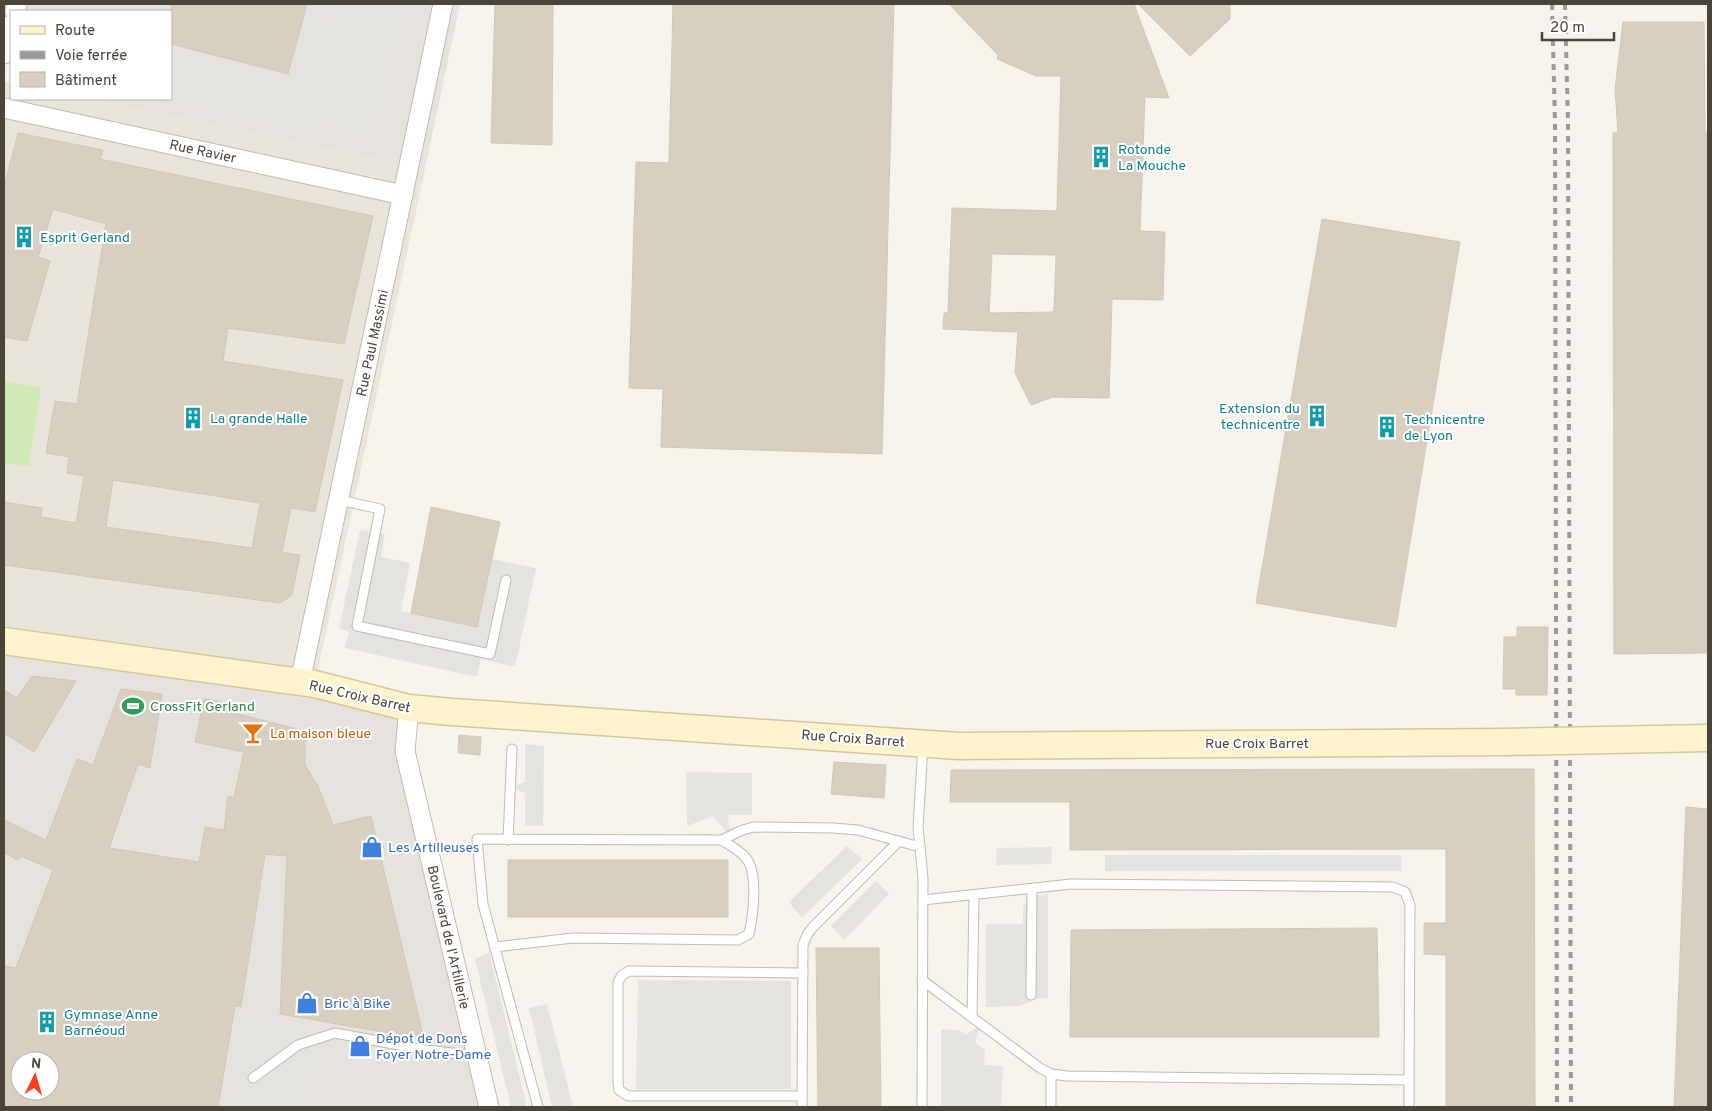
<svg xmlns="http://www.w3.org/2000/svg" width="1712" height="1111" font-family="Overpass,sans-serif">
<style>
.residential{fill:#eae5da}
.industrial{fill:#e6e2dd}
.green{fill:#d2eab5}
.parking{fill:#e5e3e0}
.building{fill:#d8cfc1;stroke:#d3c7b4;fill-rule:evenodd}
.lines{fill:none;stroke-linecap:round;stroke-linejoin:round}
.lane-casing{stroke:#c2bbae;stroke-width:11}
.street-casing{stroke:#c2bbae;stroke-width:21}
.secondary-casing{stroke:#d6c79b;stroke-width:29}
.lane{stroke:#fff;stroke-width:9}
.street{stroke:#fff;stroke-width:19}
.secondary{stroke:#fff3cd;stroke-width:26}
.rail{stroke:#9a9a9a;stroke-width:4;stroke-dasharray:6 6;stroke-linecap:butt}
.secondary-bridge-casing{stroke:#d6c79b;stroke-width:29;stroke-linecap:butt}
.secondary-bridge{stroke:#fff3cd;stroke-width:26}
.labels{text-anchor:middle;stroke-width:4;stroke-linejoin:round;paint-order:stroke}
.culture-label{font-size:14px;fill:#0d838f;stroke:#fff;text-anchor:start}
.street-label{font-size:14px;fill:#4b4439;stroke:#fff}
.leisure-label{font-size:14px;fill:#27864d;stroke:#fff;text-anchor:start}
.food-label{font-size:14px;fill:#c56008;stroke:#fff;text-anchor:start}
.shop-label{font-size:14px;fill:#366cbe;stroke:#fff;text-anchor:start}
</style>
<rect width="100%" height="100%" fill="#f6f3ec"/>
<path class="residential" d="M 4,81 L 11,83 L 11,99 L 88,99 L 425,169 L 315,684 L 4,641 Z"/>
<g class="industrial">
<path d="M 13,4 L 460,4 L 425,169 L 88,99 L 171,99 L 171,11 L 11,11 Z"/>
<path d="M 4,641 L 409,708 L 405,751 L 489,1107 L 4,1107 L 4,1089 L 92,1104 L 109,984 L 4,966 Z"/>
</g>
<path class="green" d="M 4,381 L 41,387 L 29,466 L 4,463 Z"/>
<g class="parking">
<path d="M 56,4 L 271,4 L 337,20 L 341,4 L 406,4 L 375,138 L 314,123 L 311,136 L 160,99 L 171,99 L 171,11 L 54,11 Z"/>
<path d="M 360,530 L 385,534 L 381,557 L 410,563 L 401,611 L 477,627 L 492,559 L 536,568 L 515,667 L 481,659 L 477,677 L 345,648 L 349,631 L 339,629 Z"/>
<path d="M 4,733 L 34,752 L 10,791 L 4,787 Z"/>
<path d="M 525,744 L 544,746 L 543,826 L 525,825 L 525,793 L 510,787 L 525,782 Z"/>
<path d="M 686,772 L 752,773 L 752,815 L 728,815 L 730,836 L 713,816 L 687,826 Z"/>
<path d="M 847,846 L 862,859 L 802,918 L 789,902 Z"/>
<path d="M 1052,847 L 1051,864 L 996,865 L 997,848 Z"/>
<path d="M 1105,855 L 1401,855 L 1402,871 L 1105,871 Z"/>
<path d="M 876,881 L 889,894 L 844,940 L 831,926 Z"/>
<path d="M 1048,894 L 1048,998 L 1036,999 L 1020,1006 L 986,1007 L 986,924 L 1023,924 L 1023,906 L 1037,896 Z"/>
<path d="M 489,952 L 527,1107 L 511,1107 L 475,959 Z"/>
<path d="M 638,980 L 791,981 L 791,1089 L 636,1089 Z"/>
<path d="M 547,1004 L 573,1107 L 552,1107 L 529,1008 Z"/>
<path d="M 241,1016 L 324,1030 L 311,1107 L 226,1107 Z"/>
<path d="M 981,1024 L 975,1042 L 985,1050 L 984,1065 L 1003,1066 L 1001,1107 L 941,1107 L 941,1029 L 959,1030 L 966,1035 Z"/>
</g>
<g class="building">
<path d="M 171,4 L 307,4 L 288,74 L 171,44 Z"/>
<path d="M 495,4 L 553,4 L 552,145 L 491,143 Z"/>
<path d="M 673,4 L 894,4 L 882,454 L 661,447 L 663,389 L 629,388 L 636,162 L 669,163 Z"/>
<path d="M 949,4 L 1134,4 L 1169,98 L 1145,97 L 1140,231 L 1165,232 L 1163,300 L 1112,299 L 1109,398 L 1053,397 L 1031,405 L 1015,373 L 1018,332 L 943,329 L 944,313 L 948,313 L 952,208 L 1057,211 L 1061,76 L 1036,76 L 997,59 L 998,55 ZM 992,254 L 1056,255 L 1054,312 L 989,313 Z"/>
<path d="M 1138,4 L 1230,4 L 1230,19 L 1190,56 Z"/>
<path d="M 1623,22 L 1704,22 L 1705,133 L 1708,133 L 1708,653 L 1614,654 L 1613,133 L 1618,132 L 1615,89 Z"/>
<path d="M 18,133 L 103,150 L 100,159 L 373,216 L 344,344 L 228,328 L 223,361 L 343,380 L 315,512 L 291,508 L 282,552 L 300,555 L 292,595 L 280,603 L 4,565 L 4,502 L 42,508 L 41,517 L 76,523 L 84,476 L 67,473 L 69,457 L 46,453 L 55,401 L 77,404 L 106,224 L 53,209 L 38,257 L 50,261 L 27,341 L 4,337 L 4,187 ZM 113,480 L 260,503 L 252,548 L 106,527 Z"/>
<path d="M 1322,219 L 1460,242 L 1396,627 L 1256,603 Z"/>
<path d="M 431,507 L 500,522 L 477,627 L 411,613 Z"/>
<path d="M 1517,627 L 1548,627 L 1547,695 L 1516,695 L 1516,689 L 1503,689 L 1504,637 L 1517,637 Z"/>
<path d="M 32,676 L 76,681 L 34,752 L 4,733 L 4,690 L 17,698 Z"/>
<path d="M 121,689 L 162,694 L 150,768 L 138,764 L 109,848 L 199,862 L 205,827 L 224,830 L 228,796 L 234,797 L 244,752 L 195,742 L 204,699 L 239,705 L 238,714 L 305,731 L 305,765 L 318,786 L 333,825 L 371,816 L 424,1039 L 280,1014 L 287,856 L 265,854 L 241,1007 L 235,1006 L 218,1107 L 4,1107 L 4,966 L 16,968 L 53,870 L 21,856 L 18,860 L 4,853 L 4,820 L 46,840 L 77,759 L 93,765 ZM 20,1061 L 50,1061 L 50,1091 L 20,1091 Z"/>
<path d="M 459,735 L 481,737 L 480,755 L 458,753 Z"/>
<path d="M 834,762 L 886,765 L 884,798 L 831,794 Z"/>
<path d="M 1534,769 L 1535,1107 L 1446,1107 L 1446,955 L 1424,954 L 1424,923 L 1446,923 L 1446,849 L 1070,850 L 1070,802 L 950,802 L 951,770 Z"/>
<path d="M 1686,807 L 1708,809 L 1708,1107 L 1674,1107 Z"/>
<rect x="508" y="860" width="220" height="57"/>
<path d="M 1377,928 L 1379,1037 L 1070,1037 L 1071,930 Z"/>
<path d="M 816,948 L 879,948 L 881,1107 L 818,1107 Z"/>
</g>
<g class="lines">
<g class="lane-casing">
<g id="lane">
<path d="M 339,500 L 380,509 L 357,626 L 490,654 L 506,580"/>
<path d="M 508,840 L 512,749"/>
<path d="M 923,900 L 1071,884 L 1393,887 L 1405,892 L 1410,905 L 1409,1080"/>
<path d="M 495,947 L 573,938 L 738,940 L 749,934 C 753,916 759,871 745,857 C 739,850 729,845 722,840"/>
<path d="M 922,980 L 1040,1068 L 1051,1074 L 1051,1107"/>
<path d="M 1031,995 L 1032,889"/>
<path d="M 972,1017 L 974,895"/>
<path d="M 1051,1074 L 1067,1076 L 1409,1080 L 1409,1107"/>
<path d="M 253,1078 L 298,1045 L 335,1033 L 426,1050 L 477,1056"/>
<path d="M 802,1096 L 628,1096 L 619,1090 L 618,1081 L 618,982 L 622,975 L 629,971 L 803,973"/>
<path d="M 538,1107 L 483,904 L 477,839 L 722,840 L 740,831 L 753,827 L 833,828 L 858,830 L 920,847"/>
<path d="M 802,1107 L 803,945 L 807,935 L 812,928 L 899,841"/>
<path d="M 922,1107 L 923,878 L 918,827 L 923,745"/>
</g>
</g>
<g class="street-casing">
<g id="street">
<path d="M 15,11 L 17,4"/>
<path d="M 4,54 L 11,25"/>
<path d="M 4,108 L 403,195"/>
<path d="M 300,682 L 443,4"/>
<path d="M 409,708 L 405,751 L 489,1107"/>
</g>
</g>
<g class="secondary-casing">
<path id="secondary" d="M 4,641 L 315,684 L 409,708 L 452,712 L 959,746 L 1505,742"/>
</g>
<use href="#lane" class="lane"/>
<use href="#street" class="street"/>
<use href="#secondary" class="secondary"/>
<g class="rail">
<path d="M 1552,4 L 1555,122 L 1557,1107"/>
<path d="M 1565,4 L 1568,122 L 1571,1107"/>
</g>
<g class="secondary-bridge-casing">
<path id="secondary-bridge" d="M 1505,742 L 1708,738"/>
</g>
<use href="#secondary-bridge" class="secondary-bridge"/>
</g>
<defs>
<g id="building-bare" transform="scale(1.725)"><path d="M-4-6H4V6H1V3H-1V6H-4ZM-2.5-4.3h1.7v1.8h-1.7ZM.8-4.3h1.7v1.8H.8ZM-2.5-1h1.7V.8h-1.7ZM.8-1h1.7V.8H.8Z" fill="#0f9aa8" stroke="#fff" stroke-width="2.5" paint-order="stroke"/></g>
<g id="stadium-bare" transform="scale(1.725)"><path d="M0-5a6.5 5 0 1 0 0 10a6.5 5 0 1 0 0-10ZM-3.5-1.8h7v3.6h-7Z" fill="#2e9e5b" stroke="#fff" stroke-width="2.5" paint-order="stroke"/></g>
<g id="bar-bare" transform="scale(1.725)"><path d="M-6-5H6L.8 .8V4.5H3.5V6h-7V4.5H-.8V.8Z" fill="#e8710a" stroke="#fff" stroke-width="2.5" paint-order="stroke"/></g>
<g id="shop-bare" transform="scale(1.725)"><path d="M-5-2.5h2.3a2.7 3.5 0 0 1 5.4 0H5L5.5 6h-11ZM-1.5-2.5h3a1.5 2.3 0 0 0-3 0Z" fill="#3f7fe0" stroke="#fff" stroke-width="2.5" paint-order="stroke"/></g>
</defs>
<g fill-rule="evenodd">
<use href="#building-bare" x="1101" y="157"/>
<use href="#building-bare" x="24" y="237"/>
<use href="#building-bare" x="1317" y="416"/>
<use href="#building-bare" x="193" y="418"/>
<use href="#building-bare" x="1387" y="427"/>
<use href="#stadium-bare" x="133" y="706"/>
<use href="#bar-bare" x="253" y="733"/>
<use href="#shop-bare" x="372" y="847"/>
<use href="#shop-bare" x="307" y="1003"/>
<use href="#building-bare" x="47" y="1022"/>
<use href="#shop-bare" x="360" y="1046"/>
</g>
<g class="labels">
<g class="culture-label">
<text x="1118" y="154">Rotonde<tspan x="1118" dy="16">La Mouche</tspan></text>
<text x="40" y="242">Esprit Gerland</text>
<text x="1300" y="413" text-anchor="end">Extension du<tspan x="1300" dy="16">technicentre</tspan></text>
<text x="210" y="423">La grande Halle</text>
<text x="1404" y="424">Technicentre<tspan x="1404" dy="16">de Lyon</tspan></text>
<text x="64" y="1019">Gymnase Anne<tspan x="64" dy="16">Barnéoud</tspan></text>
</g>
<g class="street-label">
<text transform="translate(203 151) rotate(12)" y="5">Rue Ravier</text>
<text transform="translate(372 343) rotate(-78)" y="5">Rue Paul Massimi</text>
<text transform="translate(360 696) rotate(13)" y="5">Rue Croix Barret</text>
<text transform="translate(853 738) rotate(4)" y="5">Rue Croix Barret</text>
<text x="1257" y="748">Rue Croix Barret</text>
<text transform="translate(449 937) rotate(77)" y="5">Boulevard de l'Artillerie</text>
</g>
<g class="leisure-label">
<text x="150" y="711">CrossFit Gerland</text>
</g>
<g class="food-label">
<text x="270" y="738">La maison bleue</text>
</g>
<g class="shop-label">
<text x="388" y="852">Les Artilleuses</text>
<text x="324" y="1008">Bric à Bike</text>
<text x="376" y="1043">Dépot de Dons<tspan x="376" dy="16">Foyer Notre-Dame</tspan></text>
</g>
</g>
<rect width="1712" height="1111" fill="none" stroke="#4b4439" stroke-width="10"/>
<rect x="10" y="10" width="162" height="90" fill="#ffffff" stroke="#b7b4b0"/>
<rect x="20" y="26" width="25" height="8" fill="#fff3cd" stroke="#b7b4b0"/>
<text x="55" y="35" font-size="15" fill="#4b4439">Route</text>
<rect x="20" y="51" width="25" height="8" fill="#9a9a9a" stroke="#b7b4b0"/>
<text x="55" y="60" font-size="15" fill="#4b4439">Voie ferrée</text>
<rect x="20" y="72" width="25" height="15" fill="#d8cfc1" stroke="#b7b4b0"/>
<text x="55" y="85" font-size="15" fill="#4b4439">Bâtiment</text>
<g transform="translate(35 1076) rotate(5)"><circle r="24" fill="#ffffff" stroke="#b7b4b0"/>
<path d="M0-4L9 19L0 12L-9 19Z" fill="#fc3f1d"/>
<text y="-8" font-size="14" font-weight="bold" text-anchor="middle" fill="#4b4439">N</text>
</g>
<path d="M1542 32v8h72v-8" fill="none" stroke="#4b4439" stroke-width="2.5"/>
<text x="1550" y="32" font-size="15" fill="#4b4439" stroke="#ffffff" stroke-width="4" paint-order="stroke">20 m</text>
</svg>
